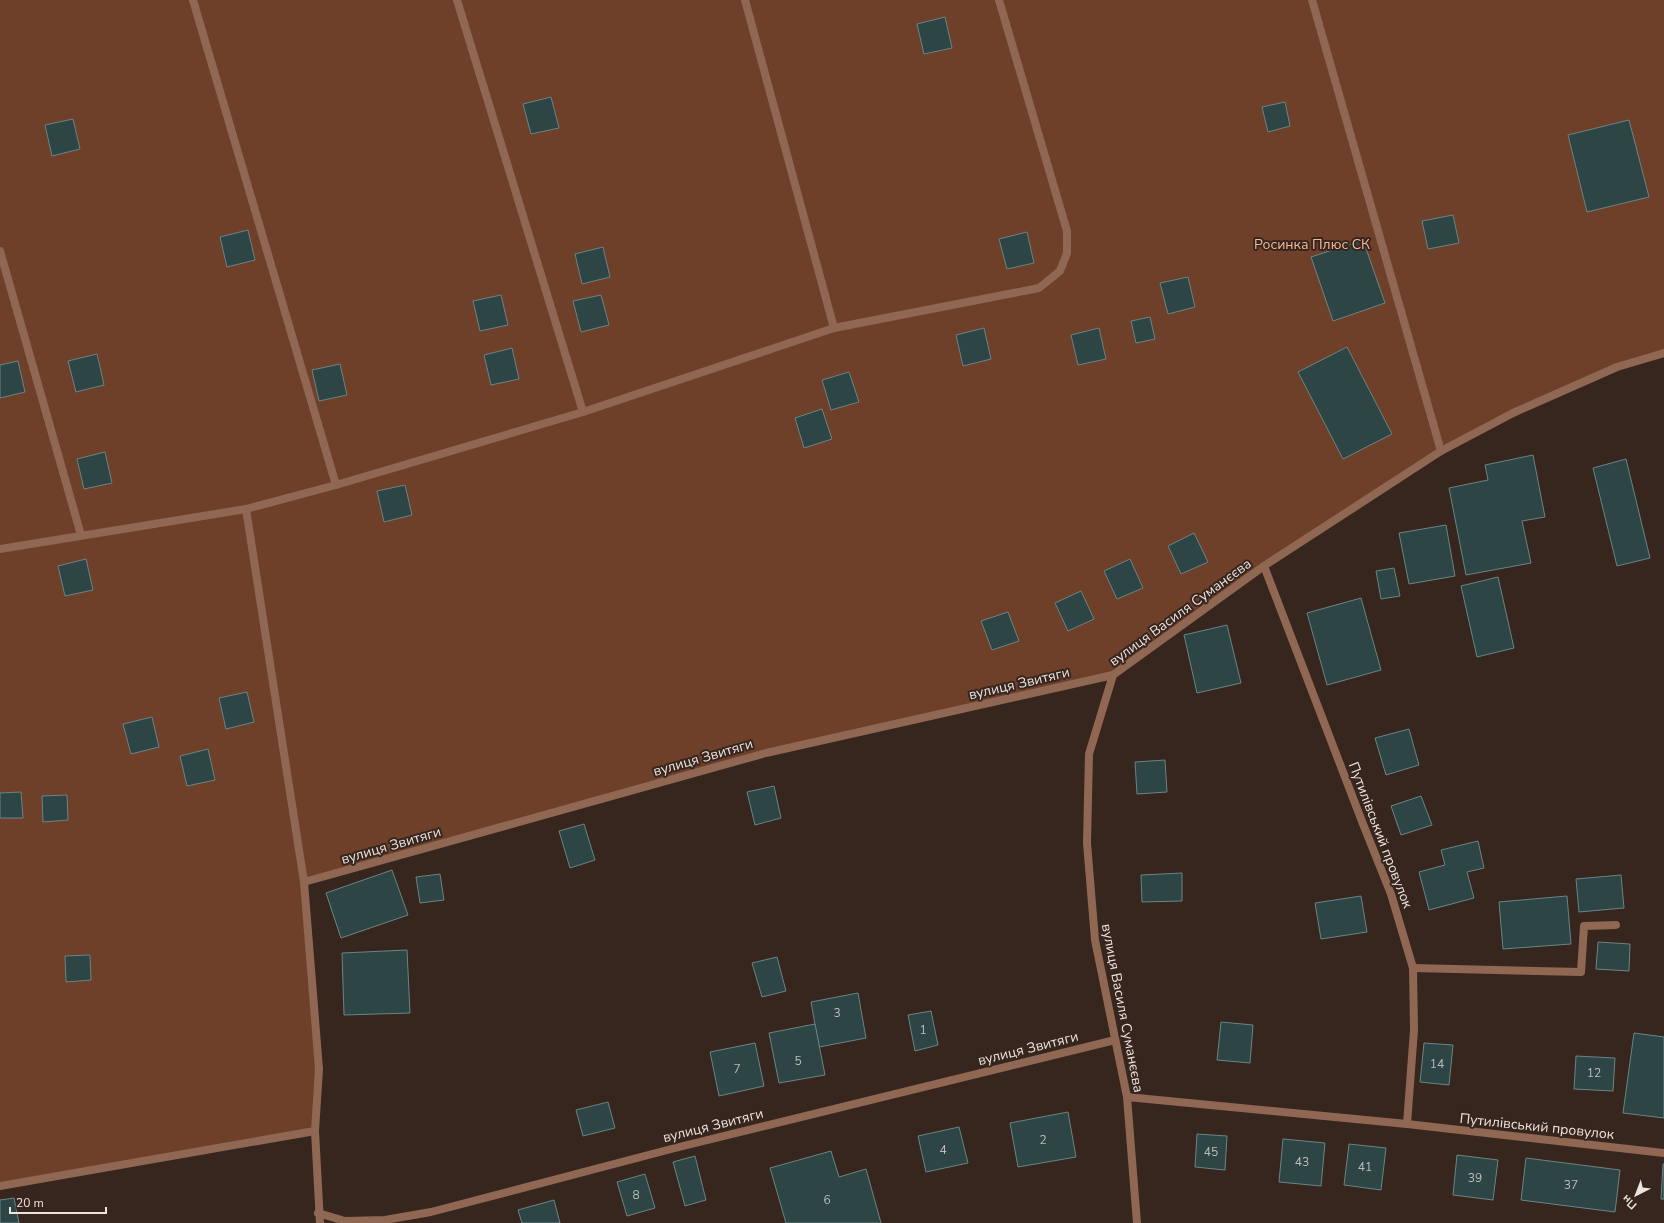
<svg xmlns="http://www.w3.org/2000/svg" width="1664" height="1223" font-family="'Nunito Sans',sans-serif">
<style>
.green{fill:#6e4029}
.building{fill:#2d4545;stroke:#6b8485}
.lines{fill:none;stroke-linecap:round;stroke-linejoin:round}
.service{stroke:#906753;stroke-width:8}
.minor{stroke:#906753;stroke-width:8}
.labels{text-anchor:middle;stroke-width:4;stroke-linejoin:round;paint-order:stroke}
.number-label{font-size:12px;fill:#bebcb8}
.park-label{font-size:14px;fill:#f7b798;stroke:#36261e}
.street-label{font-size:14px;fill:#eee3de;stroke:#36261e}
</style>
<rect width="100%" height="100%" fill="#36261e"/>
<path class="green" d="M 0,0 L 1664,0 L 1664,353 L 1617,367 L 1441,451 L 1264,566 L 1113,675 L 766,753 L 305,882 L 319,1069 L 315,1131 L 0,1186 Z"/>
<g class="building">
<path d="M 945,17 L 952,48 L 924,54 L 917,24 Z"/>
<path d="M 551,97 L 559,128 L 531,134 L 523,104 Z"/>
<path d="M 1285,102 L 1290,126 L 1268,132 L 1262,107 Z"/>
<path d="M 73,119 L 80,149 L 52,156 L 45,125 Z"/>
<path d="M 1629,120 L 1649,197 L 1587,212 L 1568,135 Z"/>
<path d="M 1453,215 L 1459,243 L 1428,249 L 1422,221 Z"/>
<path d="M 248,230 L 255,260 L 227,267 L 220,237 Z"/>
<path d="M 1027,232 L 1034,263 L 1007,269 L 999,239 Z"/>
<path d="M 1363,240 L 1385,303 L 1333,321 L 1311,257 Z"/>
<path d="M 603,247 L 610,277 L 582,284 L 575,254 Z"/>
<path d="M 1188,277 L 1195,307 L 1168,314 L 1160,283 Z"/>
<path d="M 501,295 L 508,325 L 480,331 L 473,301 Z"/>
<path d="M 601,295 L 609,325 L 581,332 L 573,301 Z"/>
<path d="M 1150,317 L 1155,339 L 1136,343 L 1131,321 Z"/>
<path d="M 984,328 L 991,359 L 963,366 L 956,335 Z"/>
<path d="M 1099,328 L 1106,359 L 1078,365 L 1071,335 Z"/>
<path d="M 1347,347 L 1392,434 L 1343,459 L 1298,372 Z"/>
<path d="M 512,348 L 519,379 L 491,385 L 484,355 Z"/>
<path d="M 97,354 L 104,385 L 76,392 L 68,361 Z"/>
<path d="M 18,361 L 25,392 L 0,398 L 0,365 Z"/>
<path d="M 340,364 L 347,395 L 319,401 L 312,370 Z"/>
<path d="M 849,372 L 859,402 L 831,410 L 822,380 Z"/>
<path d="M 822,409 L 832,439 L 804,448 L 795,418 Z"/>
<path d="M 105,452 L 112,483 L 84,489 L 77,459 Z"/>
<path d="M 1533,455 L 1545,517 L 1522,521 L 1531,563 L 1466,575 L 1449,488 L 1488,480 L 1485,465 Z"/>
<path d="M 1626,459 L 1650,558 L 1617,566 L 1593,468 Z"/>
<path d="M 405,485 L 412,515 L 384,522 L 377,491 Z"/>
<path d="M 1446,525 L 1455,576 L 1409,584 L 1399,533 Z"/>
<path d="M 1194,533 L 1208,562 L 1181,574 L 1168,546 Z"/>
<path d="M 86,559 L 93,590 L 65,596 L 58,566 Z"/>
<path d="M 1130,559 L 1143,588 L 1117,599 L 1104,571 Z"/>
<path d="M 1394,568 L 1400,596 L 1381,599 L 1376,571 Z"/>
<path d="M 1498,577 L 1514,648 L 1477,657 L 1461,586 Z"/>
<path d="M 1081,591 L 1094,619 L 1068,631 L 1055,603 Z"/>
<path d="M 1361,598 L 1381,670 L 1327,685 L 1307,613 Z"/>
<path d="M 1008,612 L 1019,641 L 992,650 L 981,621 Z"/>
<path d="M 1227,625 L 1241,683 L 1197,693 L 1184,635 Z"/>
<path d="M 247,692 L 254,722 L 226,729 L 219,698 Z"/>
<path d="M 152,717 L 159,747 L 131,754 L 123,724 Z"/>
<path d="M 1409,729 L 1419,765 L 1386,775 L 1375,738 Z"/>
<path d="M 208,749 L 215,780 L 187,786 L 180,756 Z"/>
<path d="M 1165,760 L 1167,792 L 1137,794 L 1135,762 Z"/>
<path d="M 774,786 L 781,818 L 755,825 L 747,792 Z"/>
<path d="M 21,792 L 23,818 L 0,818 L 0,793 Z"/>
<path d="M 67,795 L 68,820 L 43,822 L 42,796 Z"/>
<path d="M 1421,796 L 1432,825 L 1401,835 L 1391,806 Z"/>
<path d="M 584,824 L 595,860 L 570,868 L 559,831 Z"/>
<path d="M 1478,841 L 1484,868 L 1467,872 L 1474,898 L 1429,910 L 1419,872 L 1445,865 L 1441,850 Z"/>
<path d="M 392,870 L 408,915 L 341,938 L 326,893 Z"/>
<path d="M 1182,873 L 1182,901 L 1142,902 L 1141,875 Z"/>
<path d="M 440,874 L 444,900 L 420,903 L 416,877 Z"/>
<path d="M 1621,875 L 1624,908 L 1579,912 L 1576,879 Z"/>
<path d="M 1361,896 L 1367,932 L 1321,939 L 1315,903 Z"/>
<path d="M 1567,896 L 1571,944 L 1503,949 L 1499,902 Z"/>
<path d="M 1598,942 L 1630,944 L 1629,971 L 1596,969 Z"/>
<path d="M 407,950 L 410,1013 L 344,1015 L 342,953 Z"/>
<path d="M 90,955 L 91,980 L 66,982 L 65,956 Z"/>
<path d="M 777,957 L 786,991 L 762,997 L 752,963 Z"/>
<path d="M 858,993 L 866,1038 L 819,1047 L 811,1002 Z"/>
<path d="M 931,1011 L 938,1045 L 915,1051 L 908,1015 Z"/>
<path d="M 1221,1022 L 1253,1025 L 1250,1063 L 1217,1060 Z"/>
<path d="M 815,1024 L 825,1075 L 779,1083 L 769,1033 Z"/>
<path d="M 1634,1033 L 1664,1037 L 1664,1118 L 1623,1113 Z"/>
<path d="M 755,1043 L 764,1086 L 719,1096 L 710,1052 Z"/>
<path d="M 1424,1043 L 1453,1045 L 1449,1085 L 1420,1082 Z"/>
<path d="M 1576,1056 L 1615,1058 L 1613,1091 L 1574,1089 Z"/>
<path d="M 608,1102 L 615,1128 L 583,1136 L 576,1110 Z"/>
<path d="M 1068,1112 L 1076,1157 L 1018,1167 L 1010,1123 Z"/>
<path d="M 959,1127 L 968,1163 L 926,1172 L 918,1136 Z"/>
<path d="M 1197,1134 L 1227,1136 L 1225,1170 L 1195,1167 Z"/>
<path d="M 1283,1139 L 1325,1143 L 1321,1186 L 1279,1182 Z"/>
<path d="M 1349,1144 L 1386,1148 L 1381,1190 L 1344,1185 Z"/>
<path d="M 831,1151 L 839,1177 L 866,1169 L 881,1223 L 786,1223 L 770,1168 Z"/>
<path d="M 1457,1155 L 1498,1160 L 1493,1200 L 1453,1195 Z"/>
<path d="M 695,1156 L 706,1200 L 685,1206 L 673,1162 Z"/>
<path d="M 1526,1158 L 1620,1170 L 1615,1212 L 1521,1200 Z"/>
<path d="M 1663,1164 L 1664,1164 L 1664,1199 L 1661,1199 Z"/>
<path d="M 645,1174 L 655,1208 L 627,1216 L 617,1182 Z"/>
<path d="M 14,1198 L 19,1223 L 0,1223 L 0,1200 Z"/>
<path d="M 554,1200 L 560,1223 L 522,1223 L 518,1210 Z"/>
</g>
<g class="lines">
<g class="service">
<path d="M 193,0 L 336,485"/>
<path d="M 457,0 L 583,412"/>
<path d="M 745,0 L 834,328"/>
<path d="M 1312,0 L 1441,451"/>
<path d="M 0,251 L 81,535"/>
<path d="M 246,509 L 304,882"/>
<path d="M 0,549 L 246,509 L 336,485 L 583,412 L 834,328 L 1039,288 L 1060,271 L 1067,253 L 1067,231 L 999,0"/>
<path d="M 1413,968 L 1581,972 L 1584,926 L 1616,925"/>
<path d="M 0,1186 L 315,1131"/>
</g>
<g class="minor">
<path d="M 1264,566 L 1363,824 L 1391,894 L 1413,968 L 1414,1030 L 1407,1124"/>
<path d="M 1127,1097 L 1407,1124 L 1664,1153"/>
<path d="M 318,1213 L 345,1221 L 385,1220 L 431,1212 L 675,1148 L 1115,1040"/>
<path d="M 320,1223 L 315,1131 L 319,1069 L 304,882 L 766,753 L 1113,675"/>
<path d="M 1137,1223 L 1127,1097 L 1095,940 L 1087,843 L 1089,754 L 1113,675 L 1264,566 L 1441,451 L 1513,413 L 1617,367 L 1664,353"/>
</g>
</g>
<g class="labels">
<g class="number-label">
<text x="837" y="1017">3</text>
<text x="923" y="1034">1</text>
<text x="798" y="1065">5</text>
<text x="1437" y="1068">14</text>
<text x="737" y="1073">7</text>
<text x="1594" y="1077">12</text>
<text x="1043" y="1144">2</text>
<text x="943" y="1154">4</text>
<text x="1211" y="1156">45</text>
<text x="1302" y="1166">43</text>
<text x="1365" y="1171">41</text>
<text x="1475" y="1182">39</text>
<text x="1571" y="1189">37</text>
<text x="636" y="1199">8</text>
<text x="827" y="1204">6</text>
</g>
<g class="park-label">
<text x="1312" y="249">Росинка Плюс СК</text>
</g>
<g class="street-label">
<text transform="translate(1180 612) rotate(-36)" y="5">вулиця Василя Суманєєва</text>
<text transform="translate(1019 683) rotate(-13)" y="5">вулиця Звитяги</text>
<text transform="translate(703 757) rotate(-16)" y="5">вулиця Звитяги</text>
<text transform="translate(1381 835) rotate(69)" y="5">Путилівський провулок</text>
<text transform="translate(391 845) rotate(-16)" y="5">вулиця Звитяги</text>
<text transform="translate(1123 1008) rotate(79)" y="5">вулиця Василя Суманєєва</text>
<text transform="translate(1028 1048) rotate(-14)" y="5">вулиця Звитяги</text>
<text transform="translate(713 1125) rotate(-14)" y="5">вулиця Звитяги</text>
<text transform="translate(1537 1126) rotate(6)" y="5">Путилівський провулок</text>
</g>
</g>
<g transform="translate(1636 1195) rotate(222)" stroke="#36261e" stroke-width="3" paint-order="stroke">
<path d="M0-3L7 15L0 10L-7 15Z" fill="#eee3de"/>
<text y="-6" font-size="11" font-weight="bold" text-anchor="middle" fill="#eee3de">Пн</text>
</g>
<path d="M10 1207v6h96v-6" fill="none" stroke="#eee3de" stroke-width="2"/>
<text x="16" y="1207" font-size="12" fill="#eee3de" stroke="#36261e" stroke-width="3" paint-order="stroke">20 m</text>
</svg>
